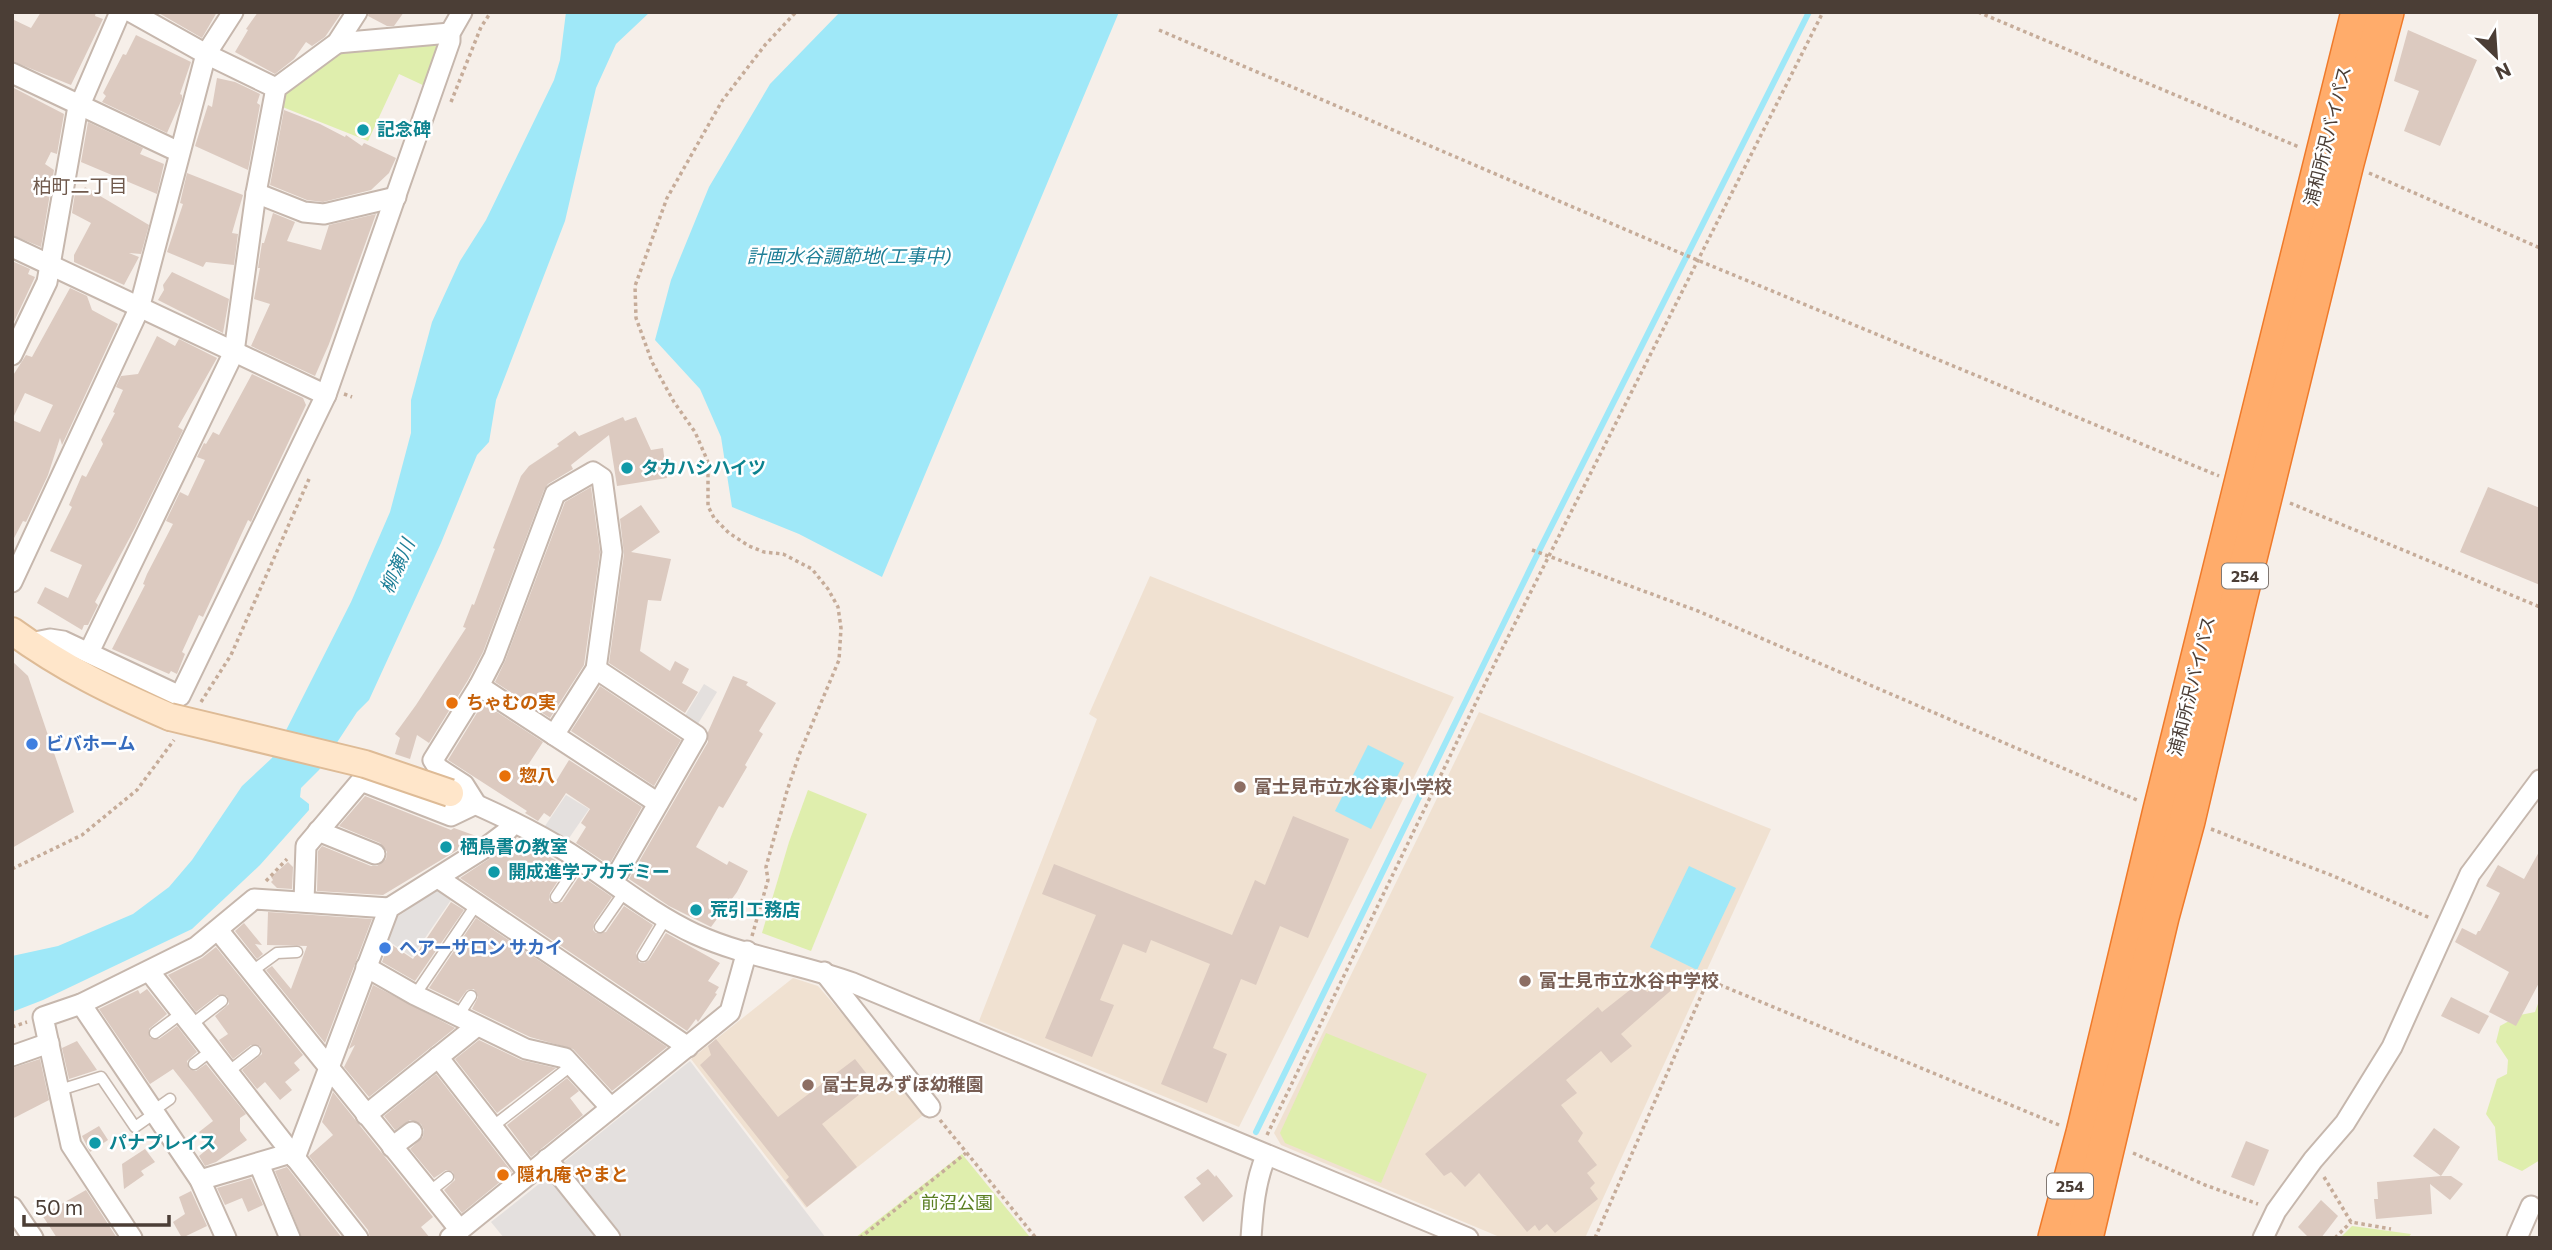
<svg xmlns="http://www.w3.org/2000/svg" width="2552" height="1250" font-family="Commissioner,'Noto Sans JP',sans-serif">
<style>
.education{fill:#f0e1d1}
.green{fill:#dfeead}
.parking{fill:#e4e0de}
.water{fill:#9fe8f8}
.lines{fill:none;stroke-linecap:round;stroke-linejoin:round}
.stream{stroke:#9fe8f8;stroke-width:6}
.building{fill:#dccac0;fill-rule:evenodd}
.lane-casing{stroke:#c6b7ad;stroke-width:13}
.street-casing{stroke:#c6b7ad;stroke-width:23}
.secondary-casing{stroke:#debb96;stroke-width:30}
.highway-casing{stroke:#ef7a2a;stroke-width:38}
.path{stroke:#c6ac99;stroke-width:3.5;stroke-dasharray:3.5 3.5;stroke-linecap:butt}
.lane{stroke:#fff;stroke-width:10}
.street{stroke:#fff;stroke-width:19}
.secondary{stroke:#ffe6ca;stroke-width:26}
.highway{stroke:#ffac6b;stroke-width:35}
.secondary-bridge-casing{stroke:#debb96;stroke-width:30;stroke-linecap:butt}
.secondary-bridge{stroke:#ffe6ca;stroke-width:26}
.culture-dot{fill:#0f9aa8;stroke:#fff;stroke-width:2.5}
.food-dot{fill:#e8710a;stroke:#fff;stroke-width:2.5}
.shop-dot{fill:#3f7fe0;stroke:#fff;stroke-width:2.5}
.education-dot{fill:#8d6e63;stroke:#fff;stroke-width:2.5}
.labels{text-anchor:middle;stroke-width:5;stroke-linejoin:round;paint-order:stroke}
.shield{fill:#fff;stroke:#817872;stroke-width:2}
.shield-label{font-size:16px;font-weight:bold;fill:#4b3e36}
.culture-label{font-size:18px;font-weight:bold;fill:#0d838f;stroke:#fff;text-anchor:start}
.street-label{font-size:18px;fill:#4b3e36;stroke:#fff}
.food-label{font-size:18px;font-weight:bold;fill:#c56008;stroke:#fff;text-anchor:start}
.shop-label{font-size:18px;font-weight:bold;fill:#366cbe;stroke:#fff;text-anchor:start}
.education-label{font-size:18px;font-weight:bold;fill:#785e54;stroke:#fff;text-anchor:start}
.park-label{font-size:18px;fill:#597e21;stroke:#fff}
.neighbourhood-label{font-size:19px;fill:#6f594c;stroke:#fff}
.water-label{font-size:19px;font-style:italic;fill:#1e7f97;stroke:#fff}
</style>
<rect width="100%" height="100%" fill="#f6efe9"/>
<g class="education">
<path d="M 1150,576 L 1454,697 L 1239,1127 L 979,1021 L 1097,719 L 1089,714 Z"/>
<path d="M 1479,712 L 1771,829 L 1585,1238 L 1502,1238 L 1281,1145 L 1274,1133 Z"/>
<path d="M 793,978 L 818,986 L 927,1112 L 806,1208 L 691,1059 Z"/>
</g>
<g class="green">
<path d="M 435,40 L 443,47 L 427,87 L 399,74 L 368,141 L 280,106 L 285,88 L 334,55 Z"/>
<path d="M 808,790 L 867,814 L 811,951 L 762,933 L 789,842 Z"/>
<path d="M 2540,998 L 2540,1160 L 2522,1171 L 2498,1160 L 2495,1127 L 2486,1114 L 2497,1079 L 2507,1074 L 2508,1060 L 2496,1042 L 2500,1026 L 2520,1015 L 2535,1012 Z"/>
<path d="M 1326,1033 L 1427,1074 L 1381,1183 L 1285,1143 L 1280,1133 Z"/>
<path d="M 962,1154 L 1029,1236 L 855,1238 Z"/>
<path d="M 2352,1226 L 2411,1234 L 2408,1238 L 2340,1238 Z"/>
</g>
<g class="parking">
<path d="M 704,684 L 717,692 L 696,727 L 683,719 Z"/>
<path d="M 566,795 L 589,809 L 567,841 L 545,826 Z"/>
<path d="M 440,888 L 453,897 L 412,957 L 387,940 L 397,917 Z"/>
<path d="M 690,1061 L 826,1238 L 623,1238 L 564,1162 Z"/>
<path d="M 549,1176 L 598,1236 L 504,1238 L 491,1222 Z"/>
</g>
<g class="water">
<path d="M 566,12 L 650,12 L 616,44 L 596,88 L 565,221 L 496,400 L 489,442 L 477,455 L 441,543 L 369,700 L 357,712 L 319,770 L 301,788 L 300,797 L 309,804 L 309,810 L 260,865 L 192,929 L 43,1000 L 12,1012 L 12,956 L 58,946 L 133,914 L 169,887 L 192,860 L 242,786 L 272,758 L 351,602 L 390,512 L 411,433 L 411,400 L 432,322 L 460,261 L 486,220 L 554,80 L 560,60 Z"/>
<path d="M 840,12 L 1119,12 L 882,577 L 799,534 L 732,507 L 721,437 L 700,389 L 655,340 L 671,280 L 709,187 L 770,84 Z"/>
<path d="M 1368,745 L 1404,763 L 1371,829 L 1335,811 Z"/>
<path d="M 1689,866 L 1736,888 L 1697,970 L 1650,947 Z"/>
</g>
<g class="lines">
<path class="stream" d="M 1256,1132 L 1535,559 L 1809,12"/>
</g>
<g class="building">
<path d="M 41,12 L 96,12 L 95,16 L 103,19 L 71,85 L 12,61 L 12,19 L 31,28 Z"/>
<path d="M 157,12 L 217,12 L 202,38 Z"/>
<path d="M 258,12 L 342,12 L 325,37 L 312,46 L 306,42 L 294,59 L 275,74 L 235,52 L 248,30 L 246,29 Z"/>
<path d="M 369,12 L 404,12 L 394,26 L 387,26 L 368,16 Z"/>
<path d="M 2408,30 L 2477,60 L 2440,146 L 2404,131 L 2419,91 L 2394,81 Z"/>
<path d="M 136,35 L 191,62 L 180,94 L 182,95 L 182,99 L 167,133 L 102,102 L 106,96 L 103,93 L 123,54 L 126,55 Z"/>
<path d="M 217,78 L 235,82 L 260,94 L 257,103 L 260,105 L 248,170 L 195,146 L 208,105 L 212,107 Z"/>
<path d="M 12,87 L 64,114 L 57,154 L 51,152 L 45,164 L 54,170 L 41,247 L 12,235 Z"/>
<path d="M 284,110 L 320,124 L 345,137 L 346,135 L 362,146 L 364,143 L 396,158 L 389,173 L 371,190 L 323,202 L 307,200 L 270,185 Z"/>
<path d="M 88,122 L 143,148 L 140,154 L 164,164 L 157,194 L 81,162 Z"/>
<path d="M 187,173 L 243,195 L 232,233 L 238,234 L 234,265 L 206,262 L 203,267 L 167,252 L 183,204 L 180,203 Z"/>
<path d="M 85,187 L 149,225 L 141,254 L 129,253 L 139,257 L 124,285 L 74,262 L 74,255 L 91,223 L 72,213 L 75,193 L 80,195 Z"/>
<path d="M 273,213 L 295,222 L 287,241 L 321,250 L 329,225 L 376,214 L 329,344 L 315,376 L 251,346 L 270,304 L 254,299 L 260,268 L 258,268 L 262,243 L 264,243 Z"/>
<path d="M 12,261 L 30,269 L 28,274 L 35,277 L 12,326 Z"/>
<path d="M 172,272 L 229,299 L 223,333 L 158,300 L 164,290 L 163,285 Z"/>
<path d="M 70,288 L 87,296 L 92,310 L 118,324 L 62,445 L 60,438 L 48,475 L 26,522 L 23,521 L 12,542 L 12,377 L 26,355 L 32,357 ZM 25,393 L 53,405 L 40,432 L 12,420 Z"/>
<path d="M 157,336 L 175,346 L 179,339 L 217,358 L 178,427 L 183,430 L 135,528 L 95,602 L 98,605 L 88,625 L 84,625 L 82,630 L 37,603 L 45,587 L 68,598 L 82,565 L 50,551 L 72,507 L 69,505 L 82,475 L 86,477 L 103,444 L 101,440 L 115,413 L 113,412 L 123,390 L 116,387 L 121,376 L 138,374 Z"/>
<path d="M 252,374 L 303,398 L 306,405 L 253,517 L 251,522 L 248,520 L 203,617 L 199,615 L 182,652 L 185,654 L 177,674 L 171,671 L 169,674 L 112,649 L 145,585 L 143,584 L 147,574 L 173,524 L 166,521 L 180,492 L 188,496 L 205,460 L 197,457 L 204,443 L 206,444 L 213,432 L 219,435 Z"/>
<path d="M 623,417 L 625,421 L 636,417 L 651,450 L 663,448 L 667,478 L 617,486 L 609,435 L 571,465 L 573,469 L 548,484 L 544,490 L 483,652 L 468,680 L 429,743 L 417,735 L 410,759 L 395,754 L 400,738 L 395,734 L 416,705 L 466,628 L 463,627 L 472,604 L 474,605 L 493,554 L 495,549 L 493,548 L 521,476 L 529,466 L 559,446 L 557,444 L 575,431 L 579,436 Z"/>
<path d="M 591,487 L 600,552 L 584,665 L 550,718 L 495,682 L 505,661 L 565,502 Z"/>
<path d="M 2488,487 L 2540,508 L 2540,585 L 2460,552 Z"/>
<path d="M 641,505 L 660,532 L 631,552 L 671,559 L 661,601 L 648,600 L 640,651 L 670,671 L 675,661 L 689,669 L 682,683 L 698,692 L 685,713 L 609,663 L 624,554 L 620,519 Z"/>
<path d="M 12,661 L 28,676 L 74,812 L 12,848 Z"/>
<path d="M 733,676 L 748,682 L 746,685 L 776,703 L 759,731 L 763,734 L 745,765 L 747,767 L 723,808 L 719,806 L 696,847 L 727,865 L 729,861 L 748,871 L 737,892 L 711,927 L 669,906 L 629,879 L 708,742 L 708,732 Z"/>
<path d="M 600,686 L 681,740 L 654,786 L 571,731 Z"/>
<path d="M 483,703 L 543,742 L 526,768 L 553,786 L 569,760 L 642,807 L 609,865 L 576,843 L 586,827 L 581,823 L 590,809 L 566,793 L 550,817 L 544,813 L 538,821 L 525,813 L 527,811 L 448,760 Z"/>
<path d="M 365,796 L 451,830 L 454,828 L 479,837 L 383,895 L 317,891 L 318,851 L 322,846 L 371,866 L 377,866 L 386,859 L 387,852 L 380,843 L 339,826 Z"/>
<path d="M 1293,816 L 1349,839 L 1308,938 L 1280,926 L 1256,985 L 1241,979 L 1213,1048 L 1227,1054 L 1207,1103 L 1161,1084 L 1210,964 L 1151,940 L 1146,953 L 1123,944 L 1100,1000 L 1114,1005 L 1092,1057 L 1045,1038 L 1096,915 L 1042,894 L 1054,864 L 1232,935 L 1255,880 L 1265,885 Z"/>
<path d="M 523,841 L 567,867 L 550,893 L 549,900 L 552,903 L 562,902 L 580,875 L 612,897 L 594,923 L 593,930 L 596,933 L 606,932 L 624,906 L 653,925 L 636,953 L 639,962 L 644,963 L 649,960 L 666,933 L 720,963 L 708,981 L 719,987 L 715,993 L 717,994 L 698,1022 L 696,1019 L 687,1031 L 460,878 L 504,849 L 513,855 Z"/>
<path d="M 2540,850 L 2540,981 L 2516,1026 L 2489,1012 L 2509,972 L 2455,942 L 2462,928 L 2476,935 L 2478,931 L 2480,931 L 2500,893 L 2486,886 L 2498,865 L 2524,879 Z"/>
<path d="M 288,862 L 293,867 L 292,889 L 277,888 L 271,882 L 273,880 L 271,877 Z"/>
<path d="M 451,902 L 464,910 L 415,981 L 382,962 L 389,943 L 413,959 Z"/>
<path d="M 268,912 L 372,919 L 325,1043 L 266,970 L 272,966 L 291,989 L 307,946 L 267,945 Z"/>
<path d="M 476,918 L 667,1047 L 612,1091 L 573,1049 L 530,1037 L 472,1009 L 478,997 L 474,989 L 467,990 L 458,1002 L 429,988 Z"/>
<path d="M 244,923 L 262,945 L 255,944 L 263,954 L 257,959 L 235,931 Z"/>
<path d="M 216,947 L 303,1055 L 294,1063 L 300,1070 L 285,1082 L 292,1090 L 280,1100 L 265,1082 L 257,1089 L 242,1070 L 262,1054 L 260,1046 L 251,1045 L 233,1059 L 219,1040 L 228,1034 L 215,1016 L 229,1004 L 227,996 L 218,995 L 196,1012 L 168,975 L 202,958 Z"/>
<path d="M 1678,974 L 1683,980 L 1621,1034 L 1632,1046 L 1611,1063 L 1601,1051 L 1566,1080 L 1577,1093 L 1561,1105 L 1583,1133 L 1578,1141 L 1597,1165 L 1587,1173 L 1595,1183 L 1590,1188 L 1598,1199 L 1555,1233 L 1547,1224 L 1539,1231 L 1535,1225 L 1527,1232 L 1479,1173 L 1465,1187 L 1451,1172 L 1444,1176 L 1425,1154 L 1598,1007 L 1602,1012 L 1640,982 L 1647,992 Z"/>
<path d="M 373,985 L 455,1028 L 369,1097 L 344,1067 L 355,1045 L 349,1049 Z"/>
<path d="M 147,989 L 167,1014 L 149,1029 L 150,1038 L 159,1039 L 177,1026 L 197,1052 L 187,1061 L 189,1069 L 196,1071 L 206,1064 L 246,1114 L 240,1118 L 240,1131 L 247,1140 L 216,1162 L 205,1166 L 199,1156 L 210,1147 L 199,1132 L 213,1121 L 192,1093 L 173,1069 L 150,1084 L 99,1009 L 138,990 L 140,994 Z"/>
<path d="M 2451,997 L 2489,1016 L 2479,1034 L 2441,1016 Z"/>
<path d="M 716,1039 L 778,1117 L 855,1059 L 874,1083 L 822,1124 L 857,1167 L 807,1207 L 786,1180 L 789,1177 L 700,1065 L 711,1055 L 708,1046 Z"/>
<path d="M 479,1040 L 521,1060 L 556,1068 L 497,1113 L 455,1059 Z"/>
<path d="M 77,1041 L 97,1070 L 69,1079 L 62,1048 Z"/>
<path d="M 40,1059 L 49,1100 L 12,1119 L 12,1068 Z"/>
<path d="M 436,1074 L 512,1172 L 462,1213 L 444,1190 L 455,1180 L 453,1172 L 446,1170 L 434,1178 L 410,1149 L 423,1137 L 424,1130 L 421,1124 L 410,1120 L 395,1130 L 384,1116 Z"/>
<path d="M 567,1078 L 579,1091 L 570,1098 L 583,1115 L 531,1157 L 507,1125 Z"/>
<path d="M 333,1092 L 433,1217 L 421,1227 L 430,1238 L 370,1238 L 368,1230 L 309,1156 L 333,1135 L 322,1122 Z"/>
<path d="M 99,1126 L 108,1140 L 90,1152 L 82,1136 Z"/>
<path d="M 2434,1128 L 2460,1147 L 2441,1176 L 2451,1176 L 2463,1184 L 2450,1200 L 2430,1184 L 2432,1214 L 2376,1219 L 2374,1199 L 2378,1199 L 2377,1182 L 2441,1176 L 2413,1156 Z"/>
<path d="M 2246,1141 L 2269,1150 L 2254,1186 L 2231,1177 Z"/>
<path d="M 145,1149 L 155,1162 L 141,1171 L 144,1175 L 124,1189 L 122,1164 Z"/>
<path d="M 287,1167 L 342,1238 L 302,1238 L 275,1171 Z"/>
<path d="M 1208,1169 L 1215,1177 L 1216,1175 L 1233,1196 L 1203,1222 L 1184,1197 L 1201,1184 L 1196,1178 Z"/>
<path d="M 251,1178 L 263,1205 L 248,1212 L 242,1198 L 225,1205 L 217,1188 Z"/>
<path d="M 86,1190 L 117,1238 L 57,1238 L 42,1215 Z"/>
<path d="M 191,1191 L 207,1226 L 182,1238 L 173,1222 L 185,1214 L 179,1197 Z"/>
<path d="M 2321,1200 L 2338,1216 L 2321,1238 L 2309,1238 L 2298,1227 Z"/>
</g>
<g class="lines">
<g class="lane-casing">
<g id="lane">
<path d="M 556,897 L 580,861"/>
<path d="M 600,927 L 625,891"/>
<path d="M 643,956 L 666,918"/>
<path d="M 251,972 L 277,953 L 297,952"/>
<path d="M 415,995 L 476,905"/>
<path d="M 458,1016 L 471,996"/>
<path d="M 191,1025 L 222,1001"/>
<path d="M 155,1033 L 182,1013"/>
<path d="M 194,1064 L 211,1051"/>
<path d="M 228,1072 L 255,1051"/>
<path d="M 60,1090 L 101,1077 L 135,1127 L 155,1113"/>
<path d="M 153,1111 L 170,1099"/>
<path d="M 492,1127 L 572,1065"/>
<path d="M 429,1192 L 448,1177"/>
</g>
</g>
<g class="street-casing">
<g id="street">
<path d="M 131,12 L 206,54 L 276,88"/>
<path d="M 337,43 L 450,33"/>
<path d="M 12,73 L 179,152"/>
<path d="M 256,193 L 304,212 L 324,214 L 396,197"/>
<path d="M 12,247 L 326,395"/>
<path d="M 12,355 L 47,282 L 77,112 L 120,12"/>
<path d="M 12,582 L 139,309 L 206,54 L 233,12"/>
<path d="M 30,643 L 50,639 L 63,641 L 180,696 L 326,395 L 450,41 L 450,33 L 462,12"/>
<path d="M 89,652 L 234,352 L 256,193 L 276,88 L 337,43 L 357,12"/>
<path d="M 596,669 L 697,736 L 613,882"/>
<path d="M 479,686 L 658,803"/>
<path d="M 450,793 C 491,811 531,829 569,853 C 611,880 650,913 695,934 C 745,957 802,964 853,983 L 1468,1238"/>
<path d="M 318,831 L 375,854"/>
<path d="M 438,878 L 688,1047"/>
<path d="M 304,901 L 306,846 L 361,781 L 451,816 L 476,804 L 464,785 L 438,768 L 433,760 L 479,686 L 494,657 L 555,494 L 593,472 L 602,478 L 612,552 L 596,669 L 554,735"/>
<path d="M 218,930 L 460,1230"/>
<path d="M 366,967 L 415,995 L 526,1049 L 565,1058 L 611,1108"/>
<path d="M 149,971 L 358,1238"/>
<path d="M 824,972 L 930,1107"/>
<path d="M 81,1004 L 200,1180 L 226,1238"/>
<path d="M 12,1056 L 49,1043"/>
<path d="M 438,1057 L 529,1174"/>
<path d="M 366,1115 L 477,1026"/>
<path d="M 392,1147 L 412,1132"/>
<path d="M 295,1158 L 389,908 L 489,845 L 505,833 L 514,823"/>
<path d="M 547,1159 L 610,1238"/>
<path d="M 259,1164 L 290,1238"/>
<path d="M 200,1180 L 291,1153"/>
<path d="M 12,1207 L 33,1238"/>
<path d="M 132,1238 L 71,1145 L 43,1017 L 81,1004 L 196,947 L 254,899 L 389,908"/>
<path d="M 450,1238 L 730,1012 L 747,951"/>
<path d="M 1251,1238 C 1253,1209 1255,1182 1266,1156"/>
<path d="M 2263,1238 L 2276,1211 L 2313,1160 L 2345,1123 L 2392,1047 L 2470,874 L 2540,780"/>
<path d="M 2517,1238 L 2531,1206"/>
</g>
</g>
<g class="secondary-casing">
<path id="secondary" d="M 12,631 C 63,668 112,692 170,717"/>
</g>
<g class="highway-casing">
<g id="highway">
<path d="M 2056,1238 L 2084,1133 L 2161,810 L 2359,12"/>
<path d="M 2085,1238 L 2161,917 L 2187,821 L 2237,607 L 2346,163 L 2386,12"/>
</g>
</g>
<g class="path">
<path d="M 1978,12 L 2299,147"/>
<path d="M 1159,30 L 1678,252 L 2219,476"/>
<path d="M 451,102 L 481,27 L 491,12"/>
<path d="M 2369,173 L 2540,248"/>
<path d="M 344,394 L 352,397"/>
<path d="M 2290,503 L 2540,607"/>
<path d="M 1532,550 L 1698,611 L 2137,800"/>
<path d="M 201,702 L 231,655 L 309,479"/>
<path d="M 2211,829 L 2331,875 L 2430,918"/>
<path d="M 12,869 L 82,835 L 137,790 L 174,740"/>
<path d="M 266,881 L 287,859"/>
<path d="M 752,936 L 768,880 L 766,867 L 787,791 L 799,755 L 839,660 L 841,628 L 838,607 L 828,589 L 812,569 L 783,554 L 764,552 L 749,546 L 729,533 L 714,518 L 708,506 L 708,462 L 695,432 L 674,402 L 652,362 L 636,318 L 635,286 L 667,198 L 722,101 L 765,45 L 796,12"/>
<path d="M 12,1027 L 27,1022"/>
<path d="M 940,1120 L 1036,1238"/>
<path d="M 1267,1135 L 1495,663 L 1823,12"/>
<path d="M 2133,1153 L 2205,1185 L 2258,1204"/>
<path d="M 2324,1177 L 2351,1222 L 2391,1229"/>
<path d="M 860,1238 L 966,1153"/>
<path d="M 1595,1238 L 1708,980 L 2059,1125"/>
<path d="M 2335,1238 L 2351,1222"/>
</g>
<use href="#lane" class="lane"/>
<use href="#street" class="street"/>
<use href="#secondary" class="secondary"/>
<use href="#highway" class="highway"/>
<g class="secondary-bridge-casing">
<path id="secondary-bridge" d="M 170,717 L 365,764 L 450,793"/>
</g>
<use href="#secondary-bridge" class="secondary-bridge"/>
</g>
<g class="culture-dot">
<circle cx="363" cy="130" r="7"/>
<circle cx="627" cy="468" r="7"/>
<circle cx="446" cy="847" r="7"/>
<circle cx="494" cy="872" r="7"/>
<circle cx="696" cy="910" r="7"/>
<circle cx="95" cy="1143" r="7"/>
</g>
<g class="food-dot">
<circle cx="452" cy="703" r="7"/>
<circle cx="505" cy="776" r="7"/>
<circle cx="503" cy="1175" r="7"/>
</g>
<g class="shop-dot">
<circle cx="32" cy="744" r="7"/>
<circle cx="385" cy="948" r="7"/>
</g>
<g class="education-dot">
<circle cx="1240" cy="787" r="7"/>
<circle cx="1525" cy="981" r="7"/>
<circle cx="808" cy="1085" r="7"/>
</g>
<g class="labels">
<g class="shield">
<rect x="2222" y="563.5" width="46" height="25" rx="5"/>
<rect x="2047" y="1173.5" width="46" height="25" rx="5"/>
</g>
<g class="shield-label">
<text x="2245" y="582">254</text>
<text x="2070" y="1192">254</text>
</g>
<g class="culture-label">
<text x="377" y="136">記念碑</text>
<text x="641" y="474">タカハシハイツ</text>
<text x="460" y="853">栖鳥書の教室</text>
<text x="508" y="878">開成進学アカデミー</text>
<text x="710" y="916">荒引工務店</text>
<text x="109" y="1149">パナプレイス</text>
</g>
<g class="street-label">
<text transform="translate(2328 136) rotate(-76)" y="6">浦和所沢バイパス</text>
<text transform="translate(2192 686) rotate(-76)" y="6">浦和所沢バイパス</text>
</g>
<g class="food-label">
<text x="466" y="709">ちゃむの実</text>
<text x="519" y="782">惣八</text>
<text x="517" y="1181">隠れ庵 やまと</text>
</g>
<g class="shop-label">
<text x="46" y="750">ビバホーム</text>
<text x="399" y="954">ヘアーサロン サカイ</text>
</g>
<g class="education-label">
<text x="1254" y="793">富士見市立水谷東小学校</text>
<text x="1539" y="987">富士見市立水谷中学校</text>
<text x="822" y="1091">富士見みずほ幼稚園</text>
</g>
<g class="park-label">
<text x="957" y="1209">前沼公園</text>
</g>
<g class="neighbourhood-label">
<text x="80" y="193">柏町二丁目</text>
</g>
<g class="water-label">
<text x="849" y="263">計画水谷調節地(工事中)</text>
<text transform="translate(397 566) rotate(-66)" y="7">柳瀬川</text>
</g>
</g>
<rect width="2552" height="1250" fill="none" stroke="#4b3e36" stroke-width="28"/>
<g transform="translate(2496 56) rotate(155)" stroke="#ffffff" stroke-width="5" paint-order="stroke">
<path d="M0-5L12 26L0 18L-12 26Z" fill="#4b3e36"/>
<text y="-10" font-size="19" font-weight="bold" text-anchor="middle" fill="#4b3e36">N</text>
</g>
<path d="M24 1215v10h145v-10" fill="none" stroke="#4b3e36" stroke-width="3.5"/>
<text x="35" y="1215" font-size="21" fill="#4b3e36" stroke="#ffffff" stroke-width="5" paint-order="stroke">50 m</text>
</svg>
